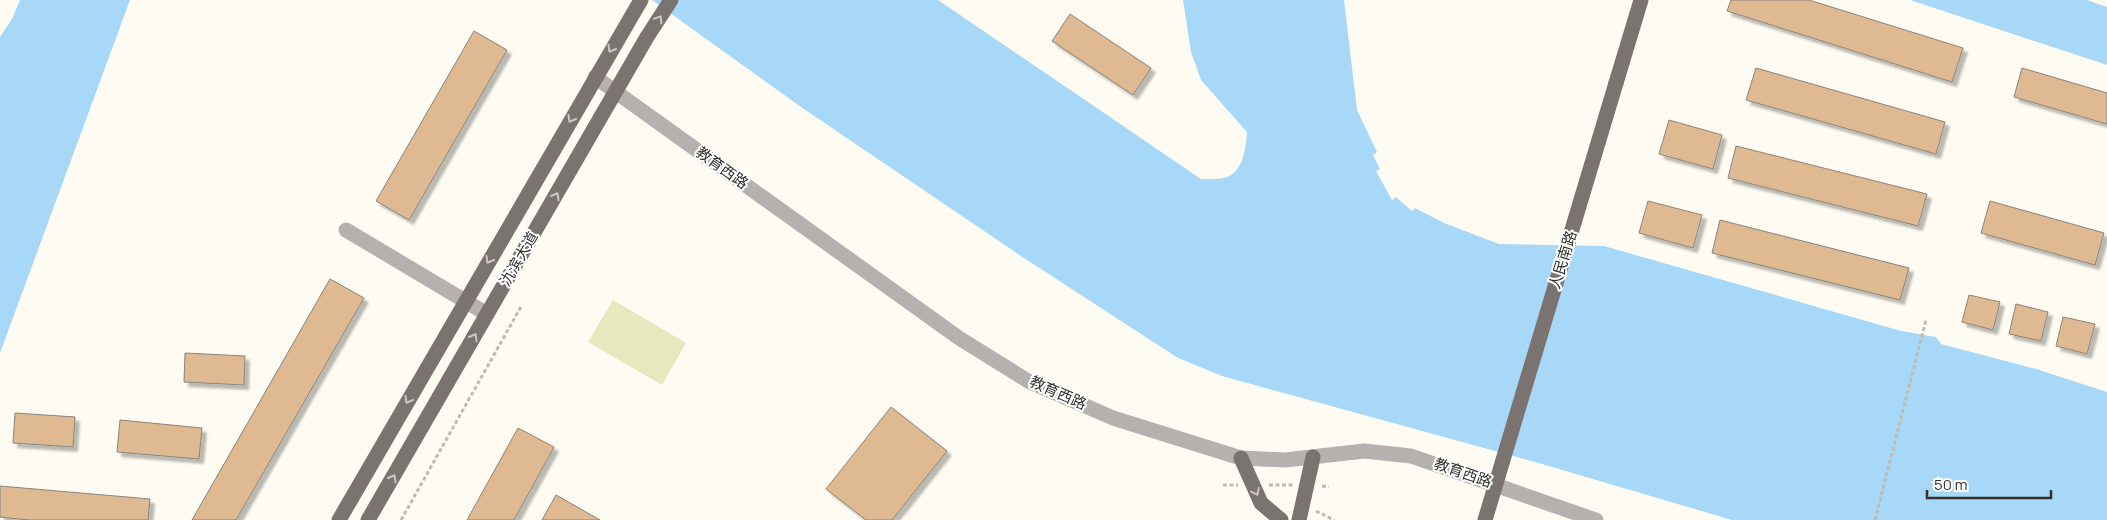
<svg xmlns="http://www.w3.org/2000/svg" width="2107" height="520" font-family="Manrope,'Noto Sans SC',sans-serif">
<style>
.green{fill:#e5e9bd}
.water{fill:#a7d8f7}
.building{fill:#deb992;stroke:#8a837c;filter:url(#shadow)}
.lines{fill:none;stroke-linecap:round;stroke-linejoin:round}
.path{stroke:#bdbbb3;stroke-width:3;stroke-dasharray:4 2.5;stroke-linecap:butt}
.minor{stroke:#b5b1af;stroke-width:15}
.major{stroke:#7a736f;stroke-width:15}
.major-bridge{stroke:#7a736f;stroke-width:15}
.oneway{stroke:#cac7c5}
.labels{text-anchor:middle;stroke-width:4;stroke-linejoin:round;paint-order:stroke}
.street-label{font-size:15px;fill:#31302c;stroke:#fff}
</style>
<defs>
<filter id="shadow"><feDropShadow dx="4.5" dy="4.5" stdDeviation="1" flood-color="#0004"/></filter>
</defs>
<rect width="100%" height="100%" fill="#fefcf2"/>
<path class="green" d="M 613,300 L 686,343 L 662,385 L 588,342 Z"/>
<g class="water">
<path d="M 20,0 L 130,0 L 0,353 L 0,37 L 12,19 Z"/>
<path d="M 652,0 L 938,0 L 1201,179 C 1209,179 1222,180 1229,176 C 1244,169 1246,146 1247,132 L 1201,80 L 1191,52 L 1183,0 L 1344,0 L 1357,110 L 1377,152 L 1373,155 L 1380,169 L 1376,171 L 1392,200 L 1396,197 L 1412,211 L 1415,208 L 1444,223 L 1499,244 L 1604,246 L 1901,331 L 1936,337 L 1941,344 L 2036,369 L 2107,392 L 2107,520 L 1732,520 L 1542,464 L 1222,376 L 1178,358 L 1024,258 L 801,107 Z"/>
<path d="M 1910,0 L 2087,0 L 2107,7 L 2107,65 Z"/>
</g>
<g class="building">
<path d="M 1731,0 L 1809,0 L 1963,48 L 1952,82 L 1727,11 Z"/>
<path d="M 1070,14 L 1151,68 L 1133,95 L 1052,41 Z"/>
<path d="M 474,31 L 507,50 L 409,220 L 376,201 Z"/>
<path d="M 1756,68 L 1945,122 L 1936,154 L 1746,100 Z"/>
<path d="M 2022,68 L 2107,93 L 2107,124 L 2014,97 Z"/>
<path d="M 1669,120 L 1722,135 L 1713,169 L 1659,154 Z"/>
<path d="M 1736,146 L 1927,194 L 1918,226 L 1728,178 Z"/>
<path d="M 1648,201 L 1702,215 L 1693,248 L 1639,233 Z"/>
<path d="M 1990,201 L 2104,233 L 2095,265 L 1981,233 Z"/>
<path d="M 1720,220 L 1909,268 L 1900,300 L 1712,253 Z"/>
<path d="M 330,279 L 364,298 L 236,520 L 192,520 Z"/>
<path d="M 1969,295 L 2000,302 L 1993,330 L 1962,322 Z"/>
<path d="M 2016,304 L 2048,312 L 2041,341 L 2009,334 Z"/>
<path d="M 2063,317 L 2095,324 L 2087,354 L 2056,346 Z"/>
<path d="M 185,353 L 245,356 L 244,385 L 184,382 Z"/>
<path d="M 891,407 L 947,451 L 892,520 L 866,520 L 826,489 Z"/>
<path d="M 15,413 L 75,417 L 73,447 L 13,443 Z"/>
<path d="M 120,420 L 202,428 L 199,459 L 117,452 Z"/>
<path d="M 518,428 L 554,447 L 514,520 L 467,520 Z"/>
<path d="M 0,486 L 150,499 L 148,520 L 29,520 L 0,517 Z"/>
<path d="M 556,495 L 600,520 L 542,520 Z"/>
</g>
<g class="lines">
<g class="path">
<path d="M 1223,485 L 1238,485"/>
<path d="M 1269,485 L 1293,485"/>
<path d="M 1322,486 L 1329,487"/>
<path d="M 1316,511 L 1334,520"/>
<path d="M 401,520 L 522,305"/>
<path d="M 1875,520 L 1926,320"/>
</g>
<g class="minor">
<path d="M 595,77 L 959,338 L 1028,381 L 1081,404 L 1113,418 L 1241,458 L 1285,460 L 1364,451 L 1411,456 L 1596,520"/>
<path d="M 346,230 L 487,314"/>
</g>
<g class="major">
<path d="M 1616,83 L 1641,0"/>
<path d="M 1241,458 L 1261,503 L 1281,520"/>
<path d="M 339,520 L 641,0"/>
<path d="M 368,520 L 647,37 L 671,0"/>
<path d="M 1299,520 L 1313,457"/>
</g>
<path class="major-bridge" d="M 1485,520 L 1616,83"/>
</g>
<defs><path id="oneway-chevron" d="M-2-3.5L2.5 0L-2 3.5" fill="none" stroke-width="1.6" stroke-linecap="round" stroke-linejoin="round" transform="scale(1.25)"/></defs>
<g class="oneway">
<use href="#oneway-chevron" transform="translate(659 19) rotate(-57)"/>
<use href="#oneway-chevron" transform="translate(611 49) rotate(120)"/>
<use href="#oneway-chevron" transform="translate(571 119) rotate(120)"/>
<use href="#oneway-chevron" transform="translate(556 196) rotate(-60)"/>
<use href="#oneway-chevron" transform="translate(489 260) rotate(120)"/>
<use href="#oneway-chevron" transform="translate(474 337) rotate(-60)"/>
<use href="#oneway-chevron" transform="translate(408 400) rotate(120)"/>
<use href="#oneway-chevron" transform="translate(393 478) rotate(-60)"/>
<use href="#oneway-chevron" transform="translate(1256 492) rotate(65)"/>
</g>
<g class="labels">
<g class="street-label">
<text transform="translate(722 168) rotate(36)" y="5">教育西路</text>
<text transform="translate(519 259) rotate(-60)" y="5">氿滨大道</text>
<text transform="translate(1563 260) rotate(-73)" y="5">人民南路</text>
<text transform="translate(1058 393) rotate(24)" y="5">教育西路</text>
<text transform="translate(1463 473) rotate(19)" y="5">教育西路</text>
</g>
</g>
<path d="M1927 490v8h124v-8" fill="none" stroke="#31302c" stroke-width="2.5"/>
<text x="1934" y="490" font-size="15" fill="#31302c" stroke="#ffffff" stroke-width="4" paint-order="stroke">50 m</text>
</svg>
